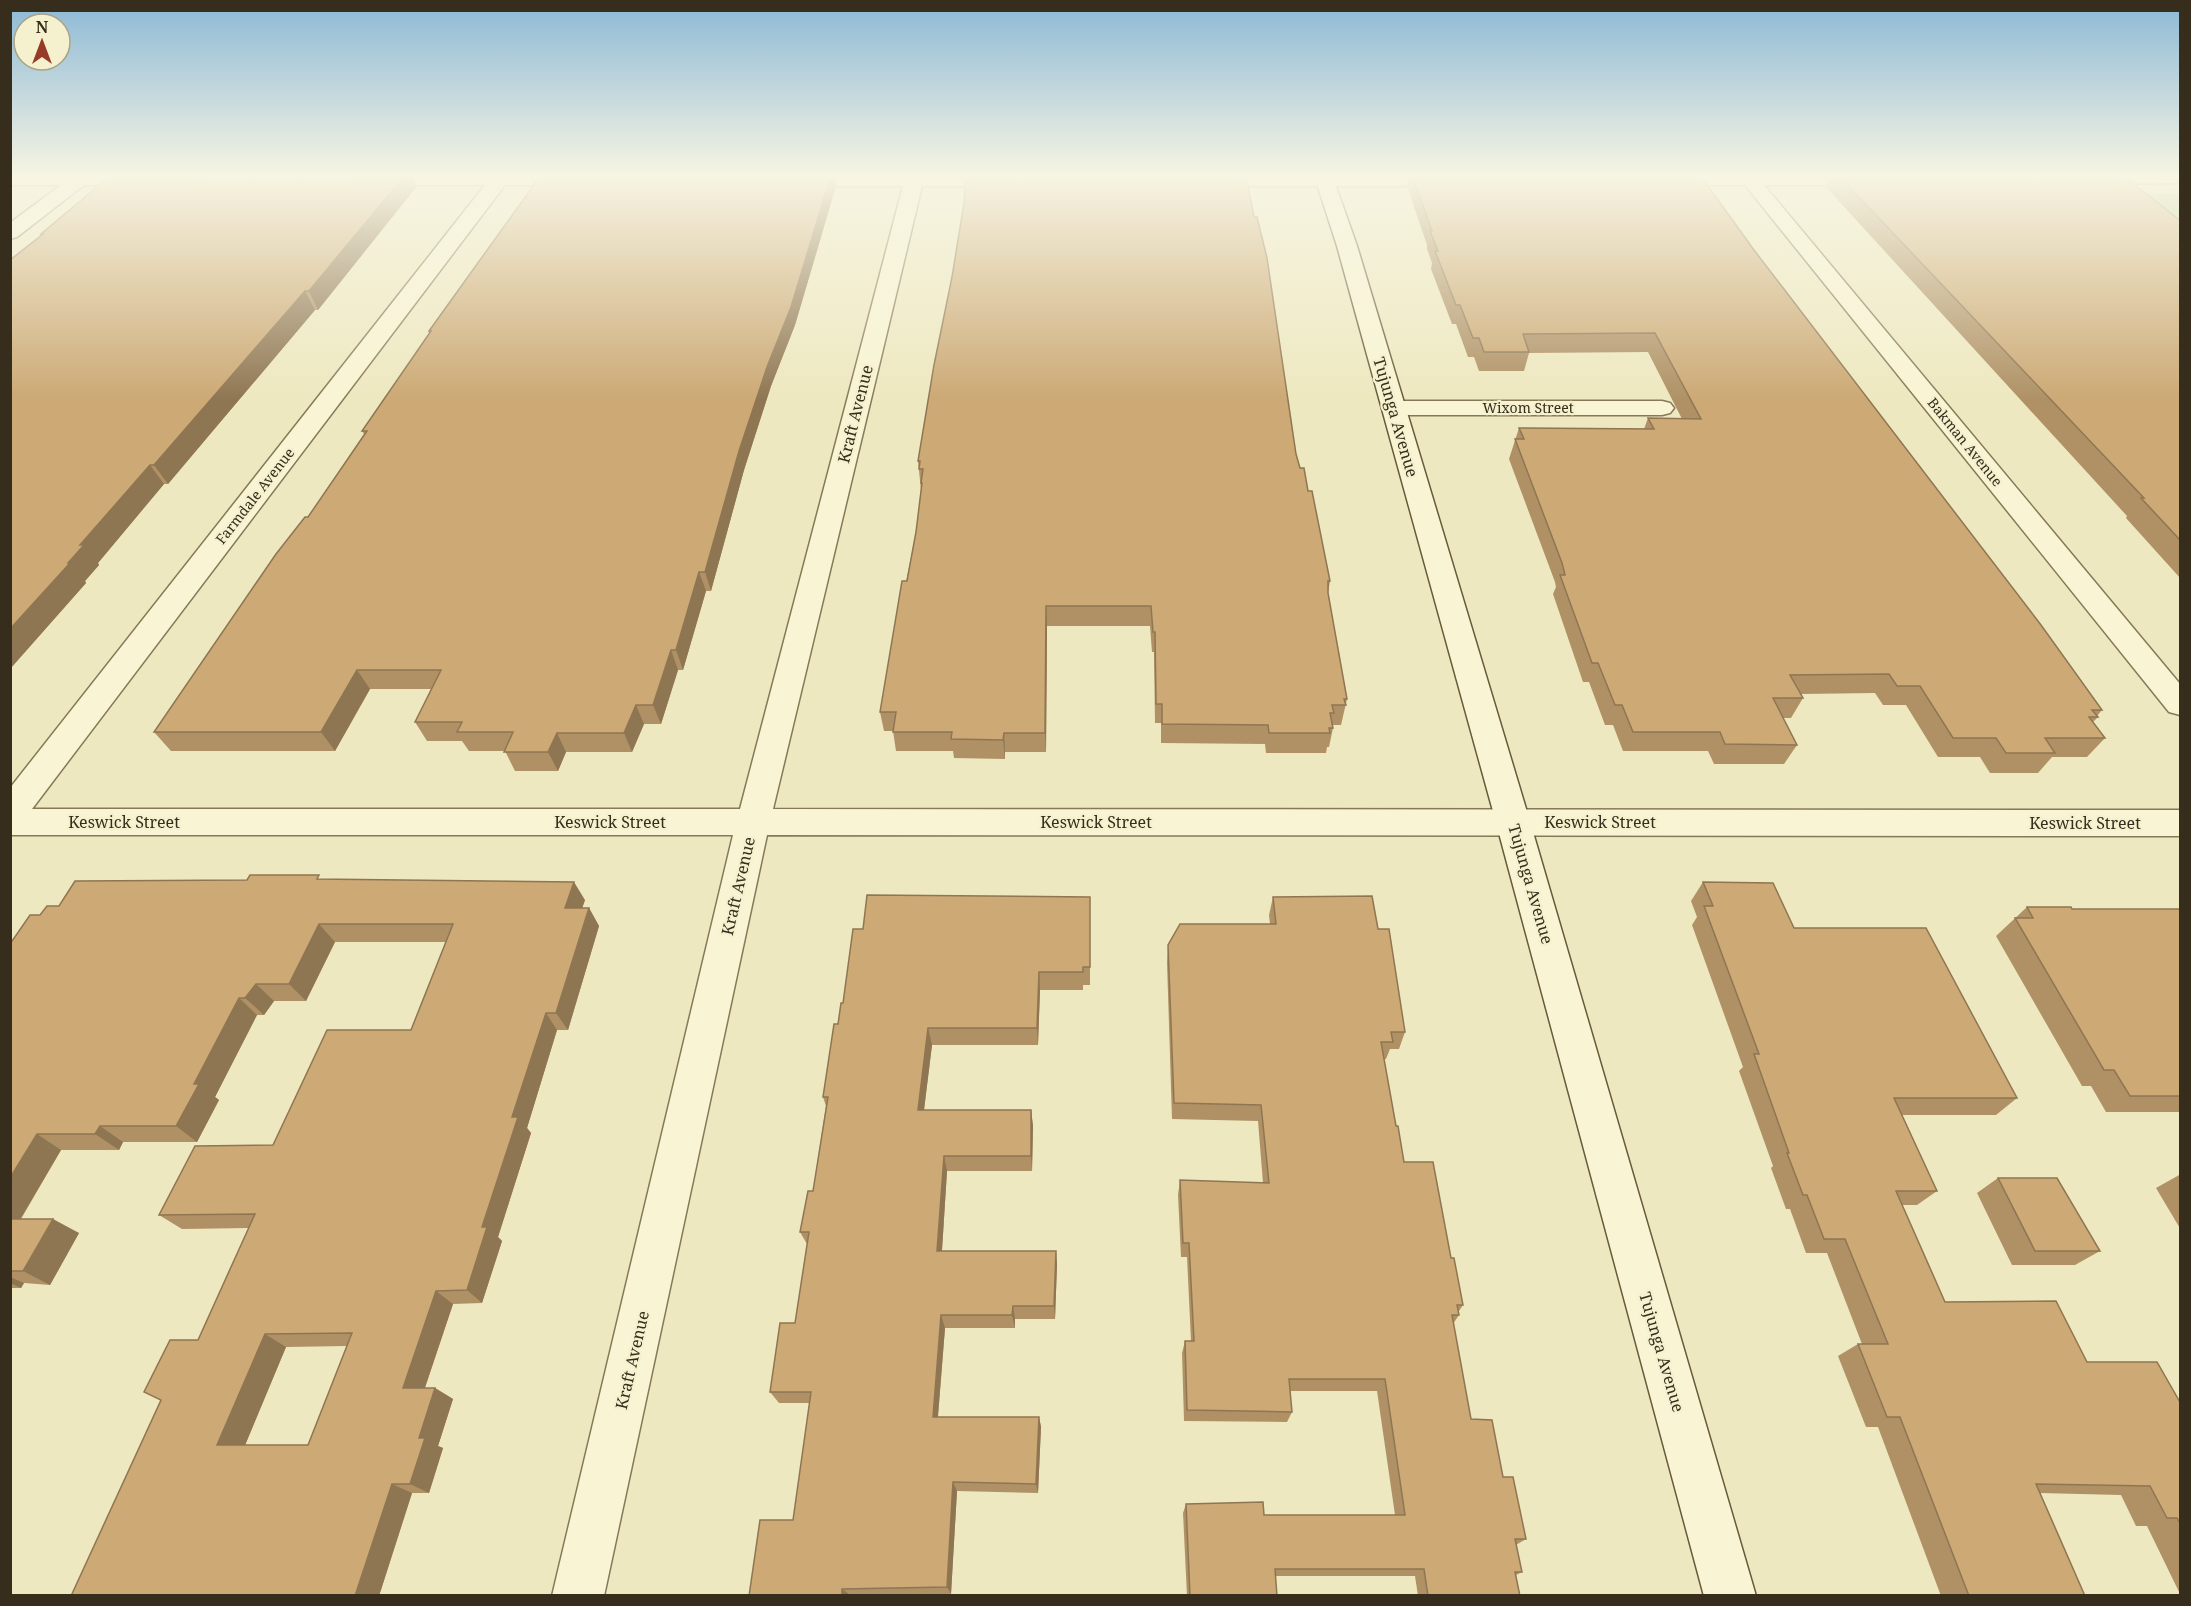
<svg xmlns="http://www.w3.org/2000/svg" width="2191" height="1606" font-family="'Noto Serif',serif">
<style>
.green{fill:#bbcb94}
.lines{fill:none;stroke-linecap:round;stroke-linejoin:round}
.street-casing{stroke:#867958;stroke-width:3}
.secondary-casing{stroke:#685a3b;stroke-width:3}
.street{fill:#f9f4d3;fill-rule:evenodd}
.secondary{fill:#f9f4d3;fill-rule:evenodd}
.wall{fill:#af9165;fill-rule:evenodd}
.shaded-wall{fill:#8f7652}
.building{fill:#cca975;stroke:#8f7652;stroke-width:1.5;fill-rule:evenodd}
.labels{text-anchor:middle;stroke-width:4.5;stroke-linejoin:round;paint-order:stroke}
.far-street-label{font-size:14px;fill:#362d1c;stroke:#f5f1cf}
.street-label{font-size:16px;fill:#362d1c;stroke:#f5f1cf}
</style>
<rect width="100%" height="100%" fill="#eee8c0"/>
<path class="green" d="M 2137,193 L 2180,193 L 2180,227 Z"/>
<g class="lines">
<g class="street-casing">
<g id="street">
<path d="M 10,175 L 158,175 L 160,179 L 158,183 L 151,185 L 84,185 L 17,237 L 10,239 L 10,223 L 61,185 L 10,185 Z"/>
<path d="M 279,175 L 300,175 C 295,183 289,185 279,183 L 277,179 Z"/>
<path d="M 363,175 L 586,175 L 592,180 L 590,184 L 583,186 L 505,185 L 32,809 L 740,809 L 903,186 L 790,186 L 783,184 L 781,180 L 787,175 L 1015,175 L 1021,180 L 1019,184 L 1012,186 L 922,186 L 773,809 L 2180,810 L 2180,836 L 767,835 L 604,1596 L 552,1596 L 733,835 L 10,835 L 10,788 L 485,185 L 370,185 L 363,183 L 361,179 Z"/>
<path d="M 1198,175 L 1456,175 L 1462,180 L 1460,184 L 1453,186 L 1201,186 L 1194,184 L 1192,180 Z"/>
<path d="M 1650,175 L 1880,175 L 1882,179 L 1880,183 L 1873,185 L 1764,185 L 2180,684 L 2180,715 L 2169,712 L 1745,185 L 1657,185 L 1650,183 L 1648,179 Z"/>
<path d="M 2073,175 L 2180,175 L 2180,183 L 2080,184 L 2073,182 L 2071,178 Z"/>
<path d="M 1394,401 L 1662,401 L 1670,403 L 1674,408 L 1670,413 L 1662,415 L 1394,415 L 1386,413 L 1382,408 L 1386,403 Z"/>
</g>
</g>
<g class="secondary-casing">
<path id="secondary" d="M 1314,175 L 1332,175 L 1357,246 L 1530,822 L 1756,1596 L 1704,1596 L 1496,822 L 1337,246 Z"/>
</g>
<use href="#street" class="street"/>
<use href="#secondary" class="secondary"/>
</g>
<g class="wall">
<path d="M 111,175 L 208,175 L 210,178 L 346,178 L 348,175 L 412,175 L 417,186 L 318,310 L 315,310 L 168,484 L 164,484 L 98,563 L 99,565 L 85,581 L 86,583 L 10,669 L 42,235 L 41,234 Z"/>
<path d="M 541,175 L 834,175 L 836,186 L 795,325 L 771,386 L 744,470 L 711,591 L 706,591 L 683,670 L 678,670 L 661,724 L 644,724 L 632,752 L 566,752 L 558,771 L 515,771 L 505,751 L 469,751 L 462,741 L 427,741 L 415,722 L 432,689 L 370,689 L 335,751 L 171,751 L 154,732 L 308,517 L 364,434 L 362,431 L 430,333 L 429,331 Z"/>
<path d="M 1409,175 L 1754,250 L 2102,710 L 2097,716 L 2098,717 L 2093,722 L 2105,738 L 2087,757 L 2052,757 L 2038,773 L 1990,773 L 1980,757 L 1938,757 L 1906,705 L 1883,705 L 1875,693 L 1801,694 L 1803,698 L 1791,718 L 1783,718 L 1797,745 L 1784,764 L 1714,764 L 1708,751 L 1623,751 L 1613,725 L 1605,725 L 1589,682 L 1583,682 L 1553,594 L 1556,587 L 1555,582 L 1509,459 L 1519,428 L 1644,429 L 1648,418 L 1682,419 L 1648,352 L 1529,353 L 1524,371 L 1479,371 L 1474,357 L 1468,357 L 1456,324 L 1452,324 L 1431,269 L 1432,263 L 1427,249 L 1427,245 L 1407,186 Z"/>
<path d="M 1830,175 L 2122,175 L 2181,221 L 2181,579 L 2126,518 L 2127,516 L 1825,186 Z"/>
<path d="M 964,203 L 1296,454 L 1300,468 L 1308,491 L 1330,581 L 1328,593 L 1347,699 L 1341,725 L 1333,725 L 1333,728 L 1329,747 L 1327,747 L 1326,753 L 1266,753 L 1265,744 L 1161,743 L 1161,723 L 1155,723 L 1154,652 L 1152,652 L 1150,626 L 1047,626 L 1046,752 L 1005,752 L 1005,759 L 954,758 L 953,751 L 896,751 L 893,731 L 884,731 L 880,712 L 916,532 L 921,490 L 918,461 L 952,277 Z"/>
<path d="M 322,879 L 585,900 L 582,908 L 589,908 L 599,926 L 568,1030 L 557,1030 L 527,1128 L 531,1133 L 498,1237 L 502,1241 L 482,1303 L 453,1304 L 425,1388 L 435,1388 L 453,1399 L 438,1446 L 443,1448 L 429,1493 L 412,1493 L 379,1596 L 71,1596 L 198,1340 L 249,1228 L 182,1229 L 159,1215 L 273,1145 L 411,1030 L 446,942 L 335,942 L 306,1001 L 274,1001 L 264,1015 L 257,1015 L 215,1097 L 219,1100 L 197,1142 L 123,1142 L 119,1150 L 61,1150 L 21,1219 L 79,1233 L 50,1285 L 24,1283 L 21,1288 L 10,1288 L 10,944 L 40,915 L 59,906 L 247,880 ZM 347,1346 L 308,1445 L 245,1445 L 286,1347 Z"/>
<path d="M 1703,882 L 1794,928 L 2017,1098 L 1996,1115 L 1902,1115 L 1937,1191 L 1917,1205 L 1902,1205 L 1945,1302 L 2087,1362 L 2181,1404 L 2181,1596 L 2147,1526 L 2136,1526 L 2121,1495 L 2040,1493 L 2085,1596 L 1941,1596 L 1878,1427 L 1866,1427 L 1838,1356 L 1858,1344 L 1862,1344 L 1827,1253 L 1806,1253 L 1790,1209 L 1786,1209 L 1771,1168 L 1773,1166 L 1739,1071 L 1743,1067 L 1692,925 L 1697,917 L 1691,901 Z"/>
<path d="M 1090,897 L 1090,985 L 1083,985 L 1083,990 L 1040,990 L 1038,1045 L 932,1045 L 924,1110 L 1031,1110 L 1033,1126 L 1032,1171 L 947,1171 L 942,1251 L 1056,1251 L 1057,1265 L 1055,1319 L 1015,1319 L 1015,1328 L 945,1328 L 938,1417 L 1039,1417 L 1041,1427 L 1038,1493 L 957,1491 L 951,1594 L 850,1596 L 749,1596 L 793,1520 L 810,1403 L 779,1403 L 770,1392 L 795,1323 L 807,1244 L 800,1232 L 813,1191 L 826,1106 L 823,1097 L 838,1024 L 863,929 Z"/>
<path d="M 1273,897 L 1378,929 L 1405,1032 L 1399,1049 L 1390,1049 L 1386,1059 L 1384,1059 L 1396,1126 L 1404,1162 L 1451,1258 L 1463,1305 L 1459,1311 L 1459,1315 L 1453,1324 L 1471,1419 L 1503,1477 L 1526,1539 L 1516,1545 L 1522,1572 L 1516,1575 L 1520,1596 L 1418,1596 L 1415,1576 L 1275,1576 L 1277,1596 L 1187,1596 L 1183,1513 L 1186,1504 L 1264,1515 L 1395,1515 L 1377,1391 L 1290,1391 L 1292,1412 L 1287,1422 L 1184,1421 L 1182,1353 L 1185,1341 L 1191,1341 L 1187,1257 L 1181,1257 L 1178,1195 L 1180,1180 L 1263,1183 L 1258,1121 L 1172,1119 L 1167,963 L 1168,945 L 1270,924 L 1269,915 Z"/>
<path d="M 2027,907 L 2072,909 L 2181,909 L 2181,1112 L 2106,1112 L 2091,1086 L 2082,1086 L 1996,936 Z"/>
<path d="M 2181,1174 L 2181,1230 L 2156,1188 Z"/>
<path d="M 1998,1178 L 2100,1251 L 2075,1265 L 2012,1265 L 1977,1193 Z"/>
</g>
<g class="shaded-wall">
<path d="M 200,175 L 208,175 L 215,187 L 197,178 Z"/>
<path d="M 405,175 L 412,175 L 417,186 L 318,310 L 309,291 Z"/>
<path d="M 831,175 L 834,175 L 836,186 L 795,325 L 771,386 L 744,470 L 711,591 L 705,572 L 739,451 Z"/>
<path d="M 305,291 L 315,310 L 168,484 L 154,465 Z"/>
<path d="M 150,465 L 164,484 L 98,563 L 99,565 L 85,581 L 86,583 L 10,669 L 10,629 L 68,563 L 80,545 Z"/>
<path d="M 699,572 L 706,591 L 683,670 L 676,650 Z"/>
<path d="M 1046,606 L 1047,626 L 1046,752 L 1045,733 Z"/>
<path d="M 671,650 L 678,670 L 661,724 L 653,705 Z"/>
<path d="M 357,670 L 370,689 L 335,751 L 321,732 Z"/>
<path d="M 636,705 L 644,724 L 632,752 L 624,733 Z"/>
<path d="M 557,733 L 566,752 L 558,771 L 548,752 Z"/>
<path d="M 1004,733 L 1005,752 L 1005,759 L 1003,740 Z"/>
<path d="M 574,882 L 585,900 L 576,926 L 565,908 Z"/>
<path d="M 589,908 L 599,926 L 568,1030 L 556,1013 Z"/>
<path d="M 319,924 L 335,942 L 306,1001 L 289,984 Z"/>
<path d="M 1039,972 L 1040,990 L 1038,1045 L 1037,1028 Z"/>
<path d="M 256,984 L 274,1001 L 264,1015 L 245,998 Z"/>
<path d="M 239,998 L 257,1015 L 215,1097 L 219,1100 L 197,1142 L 176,1126 L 194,1084 Z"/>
<path d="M 546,1013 L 557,1030 L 527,1128 L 531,1133 L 498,1237 L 502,1241 L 482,1303 L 467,1290 L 482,1227 L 512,1117 Z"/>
<path d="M 928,1028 L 932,1045 L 922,1126 L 918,1110 Z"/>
<path d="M 1031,1110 L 1033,1126 L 1032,1171 L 1031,1156 Z"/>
<path d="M 100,1126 L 123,1142 L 119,1150 L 95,1134 Z"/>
<path d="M 37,1134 L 61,1150 L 12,1233 L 10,1232 L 10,1178 Z"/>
<path d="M 944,1156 L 947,1171 L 941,1265 L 937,1251 Z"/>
<path d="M 53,1219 L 79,1233 L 50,1285 L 23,1271 Z"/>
<path d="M 1056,1251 L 1057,1265 L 1055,1319 L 1054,1306 Z"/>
<path d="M 10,1277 L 24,1283 L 21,1288 L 10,1283 Z"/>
<path d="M 436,1291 L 453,1304 L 421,1399 L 403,1388 Z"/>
<path d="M 1013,1306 L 1015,1319 L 1015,1328 L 1012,1315 Z"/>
<path d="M 941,1315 L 945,1328 L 937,1427 L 933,1417 Z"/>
<path d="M 265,1334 L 286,1347 L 241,1455 L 217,1445 Z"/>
<path d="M 435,1388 L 453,1399 L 438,1446 L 443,1448 L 429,1493 L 410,1484 L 419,1438 Z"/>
<path d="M 1039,1417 L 1041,1427 L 1038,1493 L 1036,1484 Z"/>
<path d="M 953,1482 L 957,1491 L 951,1594 L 947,1587 Z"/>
<path d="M 392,1484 L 412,1493 L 379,1596 L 355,1596 Z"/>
<path d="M 842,1589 L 850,1595 L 842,1596 Z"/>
</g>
<g class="building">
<path d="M 111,175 L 200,175 L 197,178 L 346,178 L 348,175 L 405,175 L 309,291 L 305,291 L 154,465 L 150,465 L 80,545 L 84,545 L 68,563 L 70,563 L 10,629 L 10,260 L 43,234 L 41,234 Z"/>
<path d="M 541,175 L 831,175 L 791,307 L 767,367 L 739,451 L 705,572 L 699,572 L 676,650 L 671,650 L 653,705 L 636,705 L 624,733 L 557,733 L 548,752 L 504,752 L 513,732 L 457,732 L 462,722 L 415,722 L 441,670 L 357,670 L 321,732 L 154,732 L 276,554 L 305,517 L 308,517 L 367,431 L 362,431 L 431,331 L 429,331 Z"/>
<path d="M 966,175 L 1246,175 L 1254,217 L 1257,217 L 1267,258 L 1296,454 L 1300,468 L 1304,468 L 1308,491 L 1312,491 L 1330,581 L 1328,581 L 1328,593 L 1347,699 L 1344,699 L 1346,705 L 1332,705 L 1334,713 L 1330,713 L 1333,728 L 1329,728 L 1330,733 L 1269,733 L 1268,725 L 1162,724 L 1162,704 L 1156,704 L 1155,632 L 1153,632 L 1151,606 L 1046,606 L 1045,733 L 1004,733 L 1003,740 L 951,739 L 952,732 L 893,732 L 896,712 L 880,712 L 902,581 L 907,581 L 916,532 L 922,483 L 921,483 L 923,469 L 919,469 L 920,461 L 918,461 L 934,365 L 952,277 L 964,203 Z"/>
<path d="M 1412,175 L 1700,175 L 1754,250 L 2041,625 L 2102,710 L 2092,710 L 2098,717 L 2089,717 L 2105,738 L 2045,738 L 2055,753 L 2006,753 L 1996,738 L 1953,738 L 1920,686 L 1897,686 L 1889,674 L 1790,675 L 1803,698 L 1773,698 L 1797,745 L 1725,744 L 1720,732 L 1633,732 L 1622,705 L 1615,705 L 1598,663 L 1592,663 L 1560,575 L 1565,575 L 1562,563 L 1515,439 L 1524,439 L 1519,428 L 1654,429 L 1648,418 L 1701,419 L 1655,333 L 1523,334 L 1529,352 L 1484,352 L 1479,338 L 1473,338 L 1460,305 L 1456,305 L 1435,251 L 1438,251 L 1430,231 L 1432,231 Z"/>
<path d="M 1838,175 L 2122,175 L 2181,221 L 2181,541 L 2141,498 L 2144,498 Z"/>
<path d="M 250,875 L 319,875 L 317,879 L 574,882 L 565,908 L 589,908 L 556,1013 L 546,1013 L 512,1117 L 518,1117 L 482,1227 L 487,1227 L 467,1290 L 436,1291 L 403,1388 L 435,1388 L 419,1438 L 425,1438 L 410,1484 L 392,1484 L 355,1596 L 71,1596 L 161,1400 L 144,1392 L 170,1340 L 198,1340 L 255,1214 L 159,1215 L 195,1146 L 273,1145 L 327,1030 L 411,1030 L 453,924 L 319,924 L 289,984 L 256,984 L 245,998 L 239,998 L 194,1084 L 199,1084 L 176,1126 L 100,1126 L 95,1134 L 37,1134 L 10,1178 L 10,944 L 30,915 L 40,915 L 47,906 L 59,906 L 75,881 L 247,880 ZM 352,1333 L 308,1445 L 217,1445 L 265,1334 Z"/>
<path d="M 1703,882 L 1773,883 L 1794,928 L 1926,928 L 2017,1098 L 1894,1098 L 1937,1191 L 1896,1191 L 1945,1302 L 2056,1301 L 2087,1362 L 2157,1362 L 2181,1404 L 2181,1525 L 2177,1518 L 2167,1518 L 2150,1486 L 2036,1484 L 2085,1596 L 1969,1596 L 1900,1417 L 1887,1417 L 1858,1344 L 1888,1344 L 1845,1239 L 1824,1239 L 1807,1195 L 1803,1195 L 1787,1153 L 1789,1153 L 1754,1054 L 1759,1054 L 1704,906 L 1713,906 Z"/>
<path d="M 867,895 L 1090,897 L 1090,967 L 1083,967 L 1083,972 L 1039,972 L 1037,1028 L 928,1028 L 918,1110 L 1031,1110 L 1031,1156 L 944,1156 L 937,1251 L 1056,1251 L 1054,1306 L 1013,1306 L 1012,1315 L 941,1315 L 933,1417 L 1039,1417 L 1036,1484 L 953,1482 L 947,1587 L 842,1589 L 842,1596 L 749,1596 L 760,1520 L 793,1520 L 811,1392 L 770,1392 L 780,1323 L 795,1323 L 809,1232 L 800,1232 L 808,1191 L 813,1191 L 828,1097 L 823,1097 L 834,1024 L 838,1024 L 841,1003 L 843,1003 L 853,929 L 863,929 Z"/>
<path d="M 1372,896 L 1378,929 L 1389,929 L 1405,1032 L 1391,1032 L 1393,1042 L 1381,1042 L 1396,1126 L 1398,1126 L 1404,1162 L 1433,1162 L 1451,1258 L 1454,1258 L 1463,1305 L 1457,1305 L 1459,1315 L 1452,1315 L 1471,1419 L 1492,1420 L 1503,1477 L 1513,1477 L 1526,1539 L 1515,1539 L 1522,1572 L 1515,1572 L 1520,1596 L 1428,1596 L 1424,1569 L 1275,1569 L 1277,1596 L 1190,1596 L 1186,1504 L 1263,1502 L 1264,1515 L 1405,1515 L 1385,1379 L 1289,1379 L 1292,1412 L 1187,1410 L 1185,1341 L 1194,1341 L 1189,1243 L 1183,1243 L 1180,1180 L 1269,1183 L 1261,1105 L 1174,1103 L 1168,945 L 1180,924 L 1276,924 L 1273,897 Z"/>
<path d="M 2027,907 L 2071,907 L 2072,909 L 2181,909 L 2181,1096 L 2130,1096 L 2114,1070 L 2104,1070 L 2015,918 L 2033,918 Z"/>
<path d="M 1998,1178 L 2057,1178 L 2100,1251 L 2035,1251 Z"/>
<path d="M 10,1219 L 53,1219 L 23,1271 L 10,1271 Z"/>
</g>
<linearGradient id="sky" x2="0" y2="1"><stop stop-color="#8cb8d6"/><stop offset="0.44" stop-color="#f7f5e3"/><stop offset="1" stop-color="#f7f5e3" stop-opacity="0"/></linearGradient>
<rect width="2191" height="400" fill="url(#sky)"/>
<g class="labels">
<g class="far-street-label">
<text x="1528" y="413">Wixom Street</text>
<text transform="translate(1965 442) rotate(51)" y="5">Bakman Avenue</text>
<text transform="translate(255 496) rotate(-52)" y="5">Farmdale Avenue</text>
</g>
<g class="street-label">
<text transform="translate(855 414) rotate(-76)" y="6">Kraft Avenue</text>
<text transform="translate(1396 417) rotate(74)" y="6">Tujunga Avenue</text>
<text x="124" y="828">Keswick Street</text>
<text x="610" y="828">Keswick Street</text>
<text x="1096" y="828">Keswick Street</text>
<text x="1600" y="828">Keswick Street</text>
<text x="2085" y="829">Keswick Street</text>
<text transform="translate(1531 884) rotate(74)" y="6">Tujunga Avenue</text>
<text transform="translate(738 886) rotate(-77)" y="6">Kraft Avenue</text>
<text transform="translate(1662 1352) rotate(74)" y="6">Tujunga Avenue</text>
<text transform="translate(632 1360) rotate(-77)" y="6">Kraft Avenue</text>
</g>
</g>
<rect width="2191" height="1606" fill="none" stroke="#362d1c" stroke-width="24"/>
<g transform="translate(42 42)"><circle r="28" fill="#f5f1cf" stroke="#a9a387" stroke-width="1.5"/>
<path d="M0-4.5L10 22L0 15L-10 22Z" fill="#953b28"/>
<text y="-9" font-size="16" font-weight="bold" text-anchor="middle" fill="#362d1c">N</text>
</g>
</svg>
